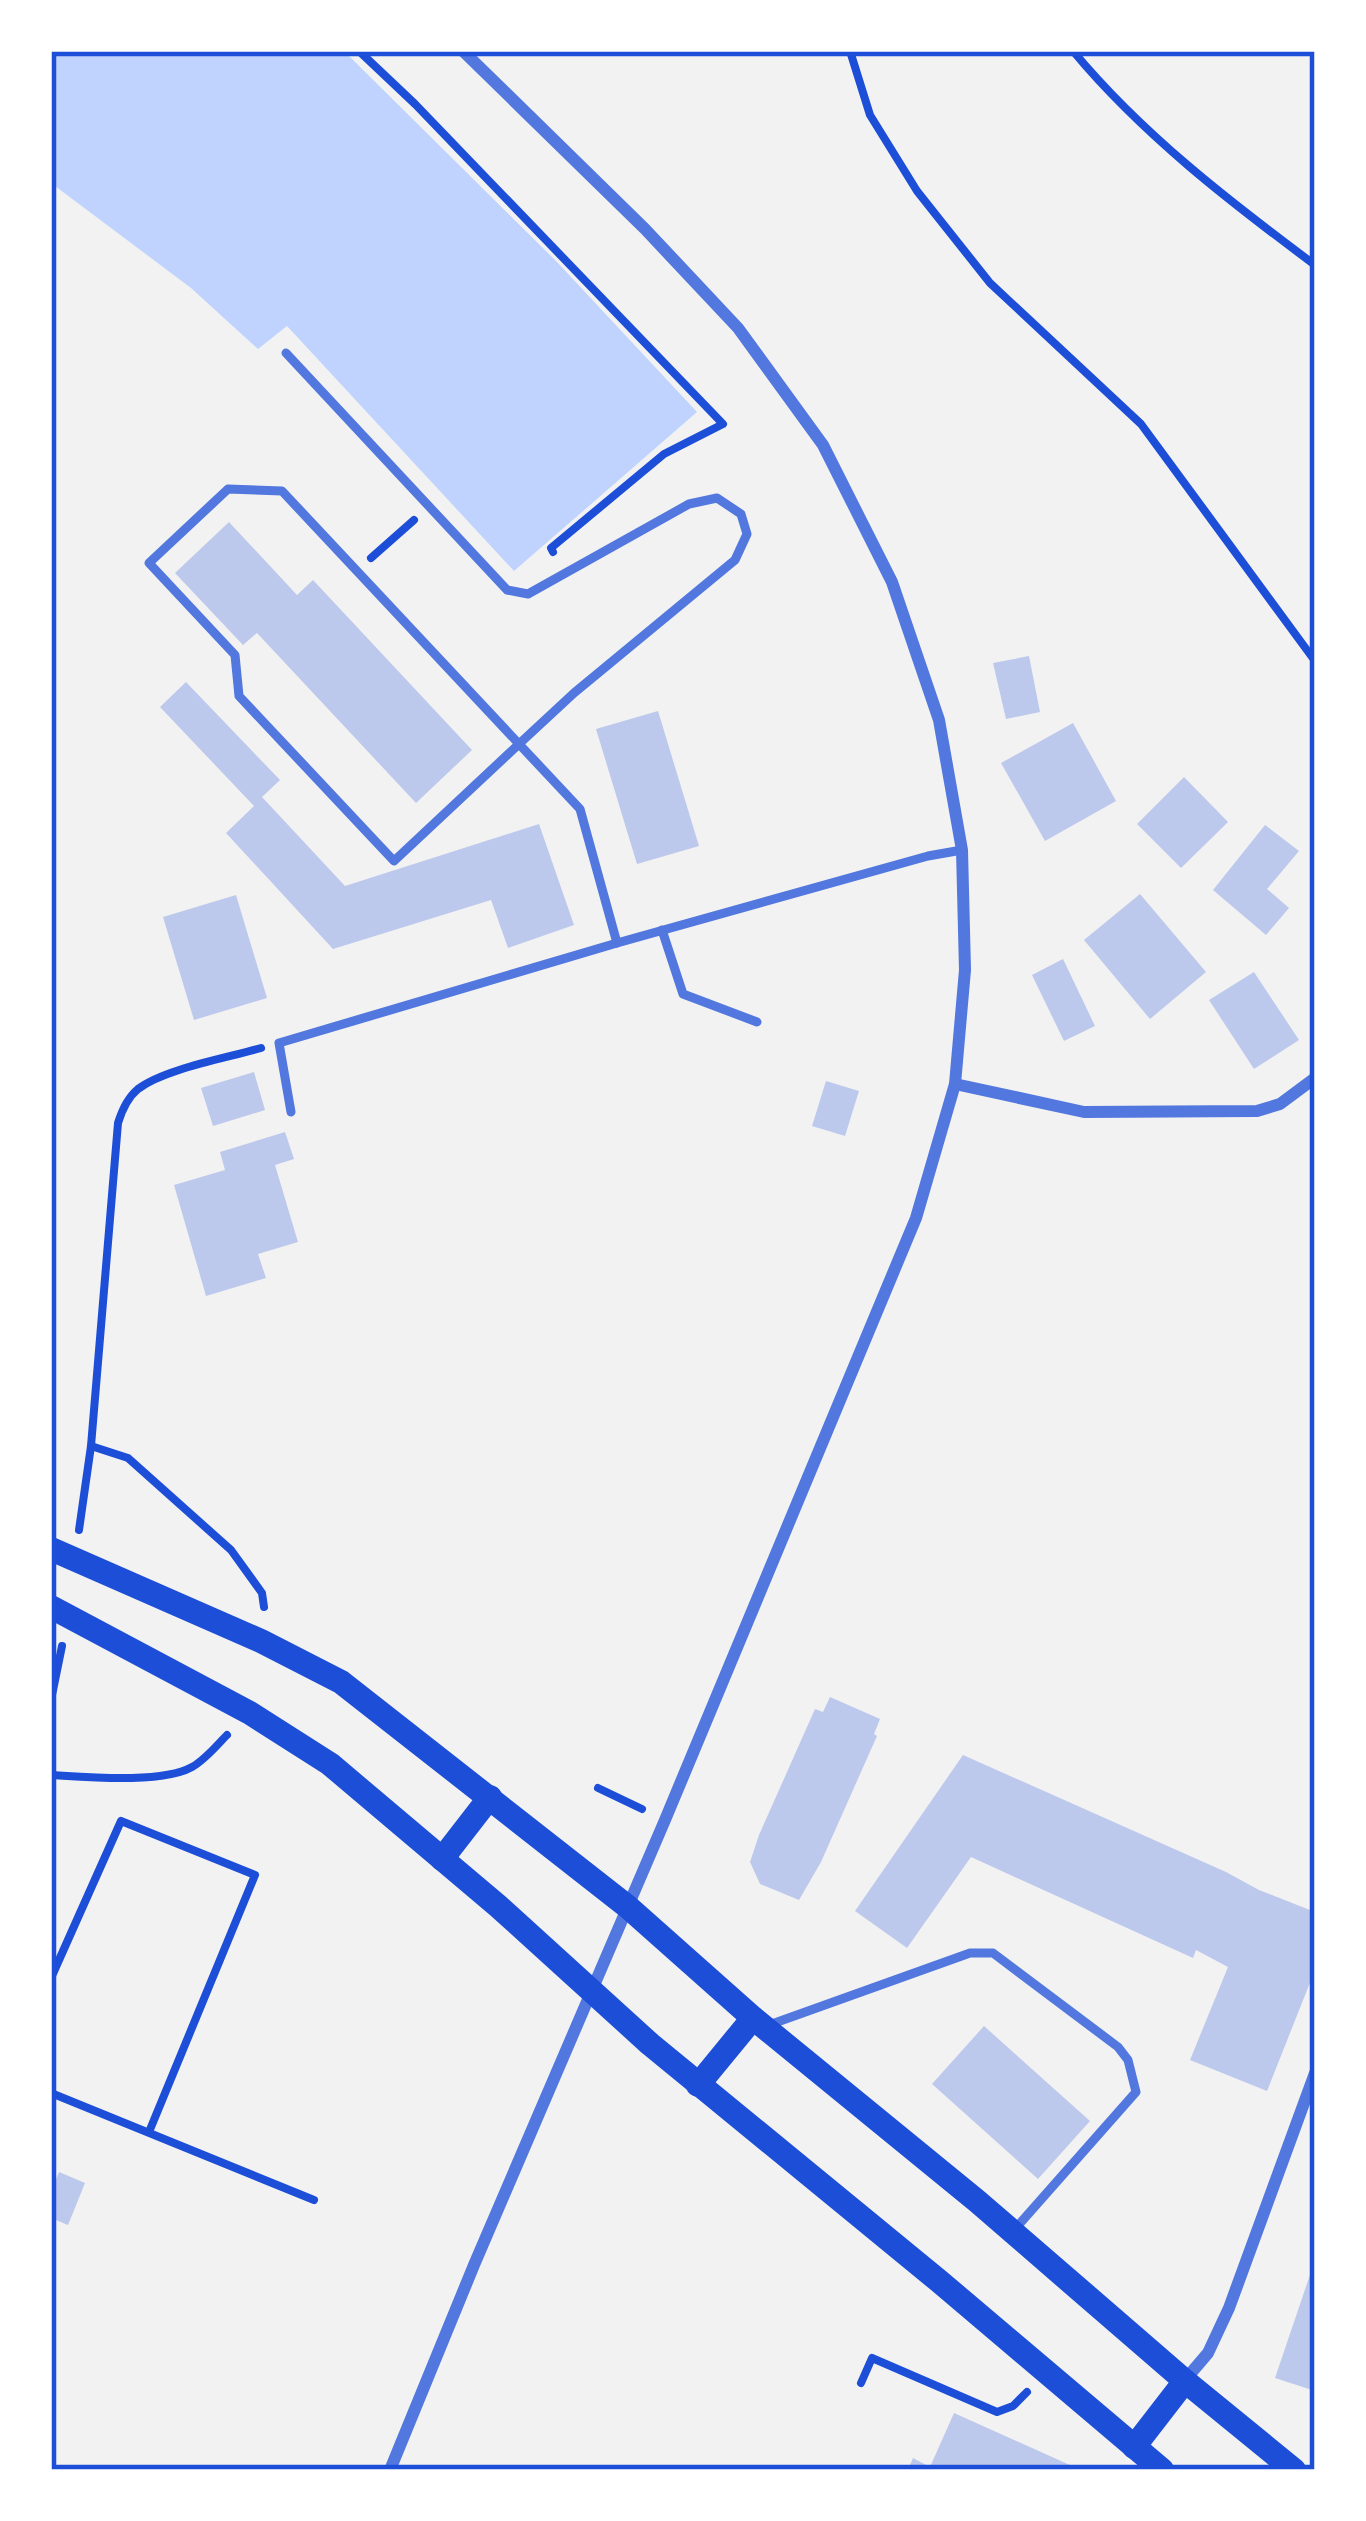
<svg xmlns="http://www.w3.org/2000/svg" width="1366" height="2521" font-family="'Asap Condensed',sans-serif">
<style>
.water{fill:#bfd3fe}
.building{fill:#bdc9ec}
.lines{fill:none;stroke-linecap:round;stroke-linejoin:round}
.path{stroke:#1d4ed8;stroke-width:8}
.service{stroke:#5277de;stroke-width:9}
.minor{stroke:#5277de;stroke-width:12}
.secondary{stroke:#1d4ed8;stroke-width:24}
.neatline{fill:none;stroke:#1d4ed8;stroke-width:4.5}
</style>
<rect width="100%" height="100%" fill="#f2f2f2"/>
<path class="water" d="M 51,51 L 344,51 L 556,261 L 697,412 L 514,571 L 287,326 L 258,349 L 191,288 L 51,183 Z"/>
<g class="building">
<path d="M 229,522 L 297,595 L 313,580 L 472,750 L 416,803 L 257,633 L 243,645 L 175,573 Z"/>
<path d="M 1029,656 L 1040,712 L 1006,719 L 993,663 Z"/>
<path d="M 186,682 L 280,780 L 262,797 L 345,886 L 539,824 L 574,925 L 508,948 L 491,900 L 333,949 L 226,833 L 254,806 L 160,707 Z"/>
<path d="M 658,711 L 699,846 L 637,864 L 596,729 Z"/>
<path d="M 1073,723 L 1116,801 L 1045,841 L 1001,763 Z"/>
<path d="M 1184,777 L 1228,822 L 1181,868 L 1137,824 Z"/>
<path d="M 1265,825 L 1299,851 L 1267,889 L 1289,908 L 1266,935 L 1213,890 Z"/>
<path d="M 1140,894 L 1206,972 L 1150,1019 L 1084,940 Z"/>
<path d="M 236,895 L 267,998 L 194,1020 L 163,917 Z"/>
<path d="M 1063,959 L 1095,1026 L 1064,1041 L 1032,975 Z"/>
<path d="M 1254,972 L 1299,1040 L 1254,1069 L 1209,1000 Z"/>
<path d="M 254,1072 L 265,1110 L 213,1126 L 201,1088 Z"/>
<path d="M 826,1081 L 859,1091 L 845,1136 L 812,1126 Z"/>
<path d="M 285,1132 L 294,1159 L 275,1165 L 298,1242 L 258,1254 L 266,1278 L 206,1296 L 174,1185 L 225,1170 L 220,1152 Z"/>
<path d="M 830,1697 L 880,1719 L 874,1734 L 877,1736 L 821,1862 L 799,1900 L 760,1884 L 750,1862 L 759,1835 L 815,1709 L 823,1712 Z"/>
<path d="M 963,1755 L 1226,1872 L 1259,1890 L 1315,1912 L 1315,1970 L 1267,2091 L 1190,2060 L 1228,1967 L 1196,1950 L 1193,1958 L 971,1857 L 907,1948 L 855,1911 Z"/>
<path d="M 984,2026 L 1090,2121 L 1038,2179 L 932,2084 Z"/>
<path d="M 59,2172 L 85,2183 L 68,2225 L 51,2218 L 51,2192 Z"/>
<path d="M 1315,2260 L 1315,2391 L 1275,2378 Z"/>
<path d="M 954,2413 L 1081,2470 L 908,2470 L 913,2458 L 930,2467 Z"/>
</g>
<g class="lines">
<g class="path">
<path d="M 359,51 L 415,104 L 723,424 L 664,454 L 551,548 L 553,552"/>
<path d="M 850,51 L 870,115 L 917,191 L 990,283 L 1141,424 L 1315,661"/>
<path d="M 1073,51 C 1142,134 1229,201 1315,265"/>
<path d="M 371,558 L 414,520"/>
<path d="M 91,1446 L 128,1458 L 231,1550 L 262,1593 L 264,1607"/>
<path d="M 79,1530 L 91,1446 L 118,1123 C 122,1110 127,1098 138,1089 C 164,1069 227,1058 261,1048"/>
<path d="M 51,1700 L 62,1646"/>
<path d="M 51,1775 C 86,1777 162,1784 192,1767 C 205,1760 217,1745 227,1735"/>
<path d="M 598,1788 L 642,1809"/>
<path d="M 51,1978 L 121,1821 L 255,1875 L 149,2132"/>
<path d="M 51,2093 L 314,2200"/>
<path d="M 861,2383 L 872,2358 L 997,2412 L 1013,2406 L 1027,2392"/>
</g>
<g class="service">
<path d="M 286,353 L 507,590 L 528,594 L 689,504 L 717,498 L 741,514 L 747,534 L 735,560 L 574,693 L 519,744 L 282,491 L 228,489 L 149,563 L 235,655 L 239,696 L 394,861 L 519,744 L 580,809 L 617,943"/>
<path d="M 662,930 L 683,994 L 757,1022"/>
<path d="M 291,1112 L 279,1043 L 617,943 L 928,856 L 962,850"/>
<path d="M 769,2025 L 970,1953 L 993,1953 L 1118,2047 L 1128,2060 L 1136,2092 L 1015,2229"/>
</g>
<g class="minor">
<path d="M 955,1084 L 1084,1112 L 1257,1111 L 1280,1104 L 1315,1078"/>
<path d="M 1185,2380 L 1208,2353 L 1229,2308 L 1315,2073"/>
<path d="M 390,2470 L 474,2265 L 665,1820 L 916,1218 L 955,1084 L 965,970 L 962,850 L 939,720 L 892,582 L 823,445 L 738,328 L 645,229 L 463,51"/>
</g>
<g class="secondary">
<path d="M 51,1549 L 261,1641 L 341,1682 L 628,1907 L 753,2018 L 977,2201 L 1185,2381 L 1294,2470"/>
<path d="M 51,1607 L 250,1713 L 330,1764 L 498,1906 L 650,2044 L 939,2281 L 1162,2470"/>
<path d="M 442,1859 L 490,1797"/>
<path d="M 698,2085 L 753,2018"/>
<path d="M 1134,2447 L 1185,2381"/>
</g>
</g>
<rect width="1366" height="2521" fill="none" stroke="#ffffff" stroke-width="108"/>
<rect x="54" y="54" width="1258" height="2413" class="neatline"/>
</svg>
